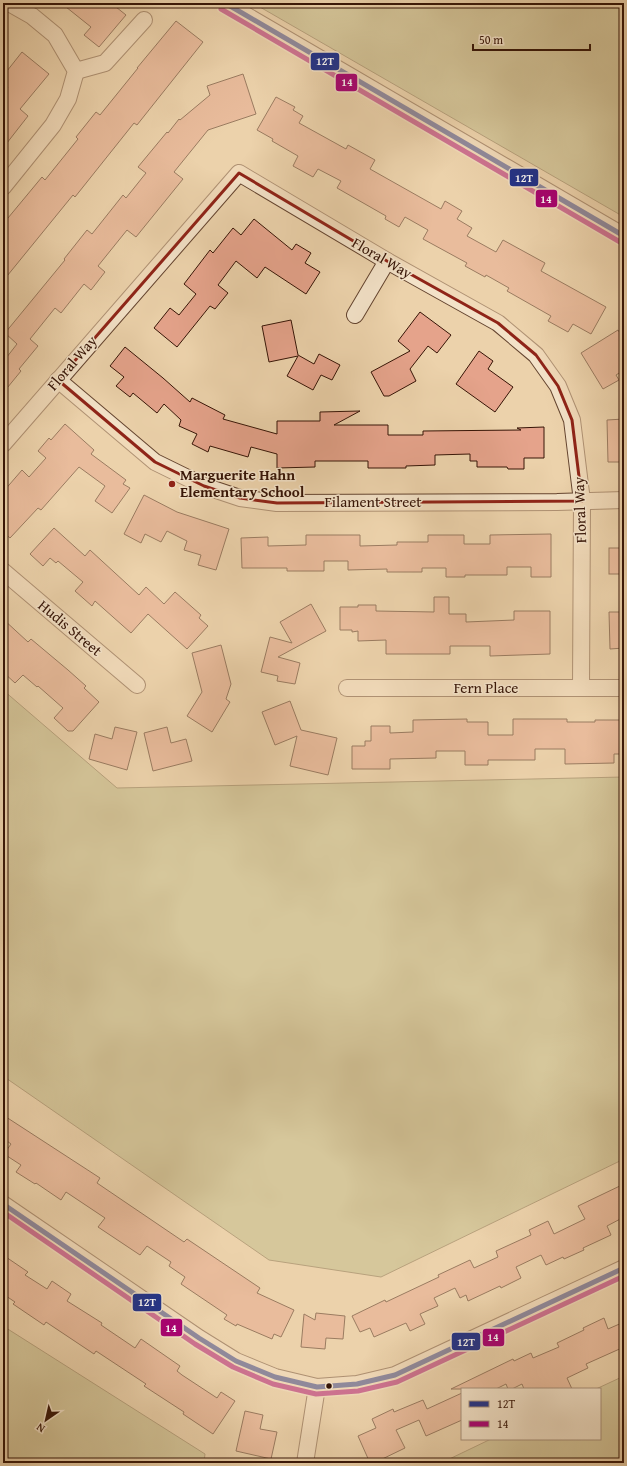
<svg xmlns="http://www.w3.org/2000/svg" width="627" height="1466" font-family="'Gentium Book Plus',serif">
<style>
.green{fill:#babb87;stroke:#786846}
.building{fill:#e5a38b;stroke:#361406}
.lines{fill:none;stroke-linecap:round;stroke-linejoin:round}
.minor-casing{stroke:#64442f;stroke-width:18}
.minor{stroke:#f3e2c8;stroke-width:16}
.bus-1-casing{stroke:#f3e2c8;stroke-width:8}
.bus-2-casing{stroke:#f3e2c8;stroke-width:8}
.bus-1{stroke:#21338b;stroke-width:5}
.bus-2{stroke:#a90272;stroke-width:5}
.marked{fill:none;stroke:#8f2418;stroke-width:3;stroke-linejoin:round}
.poi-dot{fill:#8f2418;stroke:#f3e2c8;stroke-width:1.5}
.bus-dot{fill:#361406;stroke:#f3e2c8;stroke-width:1.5}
.labels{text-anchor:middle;stroke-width:3;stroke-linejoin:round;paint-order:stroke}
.street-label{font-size:15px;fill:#361406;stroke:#f3e2c8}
.poi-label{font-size:15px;font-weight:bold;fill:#361406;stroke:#f3e2c8;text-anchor:start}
.line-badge{stroke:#f3e2c8;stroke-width:1.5}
.badge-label{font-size:11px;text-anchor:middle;font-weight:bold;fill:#fff}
</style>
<rect width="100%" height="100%" fill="#ecd2ab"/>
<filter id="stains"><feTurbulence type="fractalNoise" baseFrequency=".005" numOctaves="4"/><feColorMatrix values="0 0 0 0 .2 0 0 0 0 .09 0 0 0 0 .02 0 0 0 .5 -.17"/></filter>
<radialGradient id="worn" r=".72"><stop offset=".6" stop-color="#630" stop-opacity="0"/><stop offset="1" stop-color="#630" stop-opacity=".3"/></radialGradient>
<g class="green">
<path d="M 253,3 L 624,3 L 624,217 Z"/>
<path d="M 3,690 L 117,788 L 624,777 L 624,1159 L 381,1277 L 269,1260 L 3,1076 Z"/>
<path d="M 3,1326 L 205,1454 L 204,1463 L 3,1463 Z"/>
<path d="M 624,1376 L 624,1463 L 441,1463 L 491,1439 L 600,1439 L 600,1389 L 596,1389 Z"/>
</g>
<g class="building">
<path d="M 61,3 L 111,3 L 126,15 L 99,47 L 84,35 L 91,27 Z"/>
<path d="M 176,21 L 203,42 L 137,125 L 134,123 L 75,197 L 73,195 L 3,281 L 3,224 L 42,177 L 45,180 L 78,139 L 76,137 L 96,112 L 100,115 L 138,68 L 137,68 Z"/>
<path d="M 22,52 L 49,74 L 20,109 L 28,116 L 3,148 L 3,94 L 8,87 L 3,83 L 3,76 Z"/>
<path d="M 243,74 L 256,114 L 208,130 L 174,172 L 183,179 L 136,237 L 127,230 L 98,266 L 105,272 L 91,290 L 84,284 L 61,313 L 55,308 L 30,339 L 38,346 L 19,369 L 21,371 L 3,393 L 3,362 L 17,344 L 5,333 L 65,260 L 64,259 L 87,230 L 92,234 L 123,195 L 126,198 L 146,173 L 138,167 L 167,132 L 168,133 L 179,119 L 180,120 L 210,95 L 207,86 Z"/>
<path d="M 276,97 L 295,107 L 293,110 L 303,116 L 299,123 L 346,149 L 348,145 L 375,160 L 370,169 L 441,209 L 445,201 L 462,211 L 457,219 L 472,228 L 467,236 L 496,252 L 503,240 L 545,263 L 541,271 L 606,307 L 591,334 L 573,324 L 568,332 L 548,321 L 551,316 L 507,291 L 509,288 L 486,275 L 485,277 L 465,266 L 467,263 L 423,239 L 428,230 L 405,217 L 399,227 L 385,219 L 386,216 L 337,188 L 341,181 L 318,169 L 313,177 L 293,166 L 298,156 L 272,141 L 273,139 L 257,130 Z"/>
<path d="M 254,219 L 292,250 L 296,244 L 311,253 L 305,263 L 320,272 L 306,294 L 265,267 L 257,278 L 236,261 L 218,285 L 228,293 L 215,309 L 210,306 L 177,347 L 154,328 L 170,308 L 179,315 L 196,294 L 184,284 L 210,250 L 213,253 L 233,228 L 241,235 Z"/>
<path d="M 420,312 L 451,335 L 437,353 L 428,346 L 410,369 L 416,381 L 389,396 L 384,396 L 371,372 L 410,351 L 398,341 Z"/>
<path d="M 291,320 L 298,355 L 314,364 L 319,354 L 340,365 L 332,380 L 321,375 L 313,390 L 287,376 L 298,356 L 269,362 L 262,326 Z"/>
<path d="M 618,330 L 624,340 L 624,370 L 616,375 L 619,380 L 603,389 L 581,353 Z"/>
<path d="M 125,347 L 163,378 L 190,402 L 192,398 L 225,415 L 223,419 L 277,434 L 277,421 L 320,421 L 320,412 L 360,411 L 334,425 L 388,425 L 388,435 L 423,435 L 423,431 L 521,430 L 517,428 L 544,427 L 544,458 L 524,458 L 524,469 L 508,469 L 507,467 L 477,467 L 477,461 L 470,461 L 470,454 L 435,455 L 435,465 L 406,466 L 406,468 L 368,468 L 368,461 L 315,461 L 315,467 L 277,468 L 277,454 L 251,447 L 248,457 L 210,446 L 208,452 L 192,444 L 197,434 L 179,426 L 181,420 L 164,404 L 157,413 L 133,393 L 130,397 L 116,386 L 124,377 L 110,366 Z"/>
<path d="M 479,351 L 493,361 L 488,369 L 513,387 L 495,412 L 456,384 Z"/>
<path d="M 624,419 L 624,462 L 608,462 L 607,420 Z"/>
<path d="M 65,424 L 94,450 L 91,454 L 126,480 L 123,484 L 130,488 L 112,513 L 95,501 L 105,486 L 79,467 L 41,510 L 38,508 L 10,538 L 3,532 L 3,492 L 22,470 L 29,477 L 46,458 L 38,451 L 49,438 L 51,440 Z"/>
<path d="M 144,495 L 177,512 L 229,529 L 216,570 L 198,565 L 201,555 L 184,550 L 187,541 L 167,531 L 161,542 L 145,534 L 141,543 L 124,534 Z"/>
<path d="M 54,528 L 85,556 L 90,550 L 139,595 L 146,587 L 164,604 L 175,592 L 201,615 L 199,618 L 208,626 L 187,649 L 148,614 L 131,633 L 95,601 L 92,606 L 75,591 L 83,582 L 58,561 L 56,563 L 50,558 L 43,566 L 30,554 Z"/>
<path d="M 551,534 L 551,577 L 531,577 L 531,567 L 507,567 L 507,575 L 465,575 L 465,577 L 446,577 L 446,568 L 422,568 L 422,572 L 387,572 L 387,569 L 348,570 L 348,561 L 324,561 L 324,571 L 287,571 L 287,568 L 242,568 L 241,538 L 268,537 L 268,546 L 306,545 L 306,535 L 360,535 L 360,546 L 397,545 L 397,542 L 428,542 L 428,535 L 464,535 L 464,544 L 490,544 L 490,535 Z"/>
<rect x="609" y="548" width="15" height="26"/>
<path d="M 434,597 L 449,597 L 449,614 L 466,614 L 466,622 L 514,620 L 514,611 L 550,611 L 550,654 L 490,656 L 490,646 L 450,646 L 450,654 L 386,654 L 386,640 L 358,641 L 358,631 L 352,632 L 352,630 L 340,630 L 340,607 L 358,607 L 358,605 L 376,605 L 376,611 L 434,612 Z"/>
<path d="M 311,604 L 326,631 L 278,657 L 300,663 L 295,684 L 277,681 L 278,676 L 261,672 L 270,637 L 292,643 L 280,622 Z"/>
<path d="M 609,612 L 624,612 L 624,648 L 610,649 Z"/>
<path d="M 3,619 L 28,642 L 31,639 L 68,670 L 86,686 L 84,688 L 99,702 L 73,731 L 68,731 L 54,718 L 63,708 L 38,686 L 37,687 L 23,675 L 15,683 L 3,672 Z"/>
<path d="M 221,645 L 231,684 L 226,699 L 230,702 L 212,732 L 187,716 L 202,692 L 192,653 Z"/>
<path d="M 290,701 L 301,730 L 337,738 L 328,775 L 290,766 L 297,736 L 275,745 L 262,712 Z"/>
<path d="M 467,719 L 467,722 L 488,722 L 488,735 L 513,735 L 513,719 L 567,719 L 567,722 L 595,722 L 595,720 L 624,720 L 624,754 L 614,754 L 614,763 L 565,764 L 565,749 L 535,749 L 535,760 L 488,760 L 488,765 L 465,765 L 465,751 L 436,751 L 436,758 L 390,759 L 390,769 L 352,769 L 352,746 L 365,746 L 365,741 L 371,741 L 371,726 L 390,726 L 390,733 L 413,732 L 413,720 Z"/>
<path d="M 115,727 L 137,732 L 127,770 L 89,759 L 95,734 L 112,739 Z"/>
<path d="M 167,727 L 171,743 L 186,739 L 192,761 L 153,771 L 144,733 Z"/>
<path d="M 3,1115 L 100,1178 L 97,1183 L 184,1242 L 187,1239 L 260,1288 L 257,1293 L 294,1310 L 281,1337 L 274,1334 L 272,1339 L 237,1324 L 236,1326 L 224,1319 L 227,1315 L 181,1284 L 185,1277 L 169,1266 L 171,1262 L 147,1246 L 140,1255 L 98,1227 L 105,1218 L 66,1192 L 61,1200 L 36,1183 L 35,1184 L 16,1172 L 21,1165 L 4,1154 L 11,1144 L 3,1138 Z"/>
<path d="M 624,1184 L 624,1217 L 607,1226 L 611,1235 L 583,1248 L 584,1250 L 564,1259 L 563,1257 L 546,1265 L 541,1255 L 516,1267 L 521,1278 L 501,1288 L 500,1286 L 468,1301 L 466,1295 L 460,1298 L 455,1288 L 434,1298 L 438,1306 L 420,1314 L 425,1324 L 410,1331 L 406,1323 L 374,1337 L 370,1328 L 360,1332 L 352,1316 L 385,1300 L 386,1302 L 439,1277 L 438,1275 L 470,1260 L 474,1268 L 498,1257 L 496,1251 L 531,1235 L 529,1230 L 548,1221 L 554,1234 L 585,1219 L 578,1206 Z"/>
<path d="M 3,1255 L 28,1272 L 25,1275 L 47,1289 L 52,1281 L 71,1294 L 67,1301 L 102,1323 L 101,1325 L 135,1348 L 141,1339 L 180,1366 L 177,1371 L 182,1375 L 217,1398 L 221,1392 L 235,1401 L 213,1434 L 183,1414 L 184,1412 L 144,1386 L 146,1384 L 96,1351 L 94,1354 L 46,1322 L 44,1325 L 13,1304 L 15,1302 L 3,1294 Z"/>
<path d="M 316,1313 L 345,1316 L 343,1339 L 326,1338 L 325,1349 L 301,1347 L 304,1314 L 315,1320 Z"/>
<path d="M 604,1318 L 608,1329 L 624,1322 L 624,1347 L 586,1364 L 588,1368 L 567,1378 L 572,1389 L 524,1389 L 522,1384 L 512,1389 L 508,1389 L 506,1384 L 496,1389 L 451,1389 L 513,1359 L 514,1361 L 531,1353 L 533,1358 L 559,1347 L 557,1343 L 584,1330 L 583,1328 Z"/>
<path d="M 462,1393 L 462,1420 L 426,1436 L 419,1420 L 396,1430 L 405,1448 L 374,1463 L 370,1463 L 358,1436 L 376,1428 L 372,1419 L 393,1409 L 394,1412 L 423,1400 L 427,1409 Z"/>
<path d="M 245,1411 L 263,1415 L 260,1429 L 277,1432 L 271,1459 L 236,1451 Z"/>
</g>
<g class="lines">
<g class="minor-casing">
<g id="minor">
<path d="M 225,3 L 624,236"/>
<path d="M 76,71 L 105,63 L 144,20"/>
<path d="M 3,187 L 53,125 L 68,99 L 76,71 L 55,35 L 32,16 L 9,3"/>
<path d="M 355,315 L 387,261"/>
<path d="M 58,380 L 155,462 L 204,486 L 240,498 L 277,503 L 557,502 L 624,500"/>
<path d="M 3,444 L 239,173 L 387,261 L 498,323 L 536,355 L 558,386 L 572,420 L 582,501 L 581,688"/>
<path d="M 3,571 L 137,685"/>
<path d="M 347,688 L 624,688"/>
<path d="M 3,1204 L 199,1338 L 236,1361 L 275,1377 L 317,1387 L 357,1384 L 395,1375 L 624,1268"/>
<path d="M 305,1463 L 317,1387"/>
</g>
</g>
<use href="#minor" class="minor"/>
<g class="bus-1-casing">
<g id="bus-1">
<path d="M 225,3 L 624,236"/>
<path d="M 3,1204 L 199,1338 L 236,1361 L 275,1377 L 317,1387 L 357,1384 L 395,1375 L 624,1268"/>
</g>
</g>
<g class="bus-2-casing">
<g id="bus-2">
<path d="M 221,9 L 620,242"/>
<path d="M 3,1212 L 195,1344 L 233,1367 L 273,1384 L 316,1394 L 358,1391 L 397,1382 L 624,1276"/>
</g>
</g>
<use href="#bus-1" class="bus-1"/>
<use href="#bus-2" class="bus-2"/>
</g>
<path d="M0 0H627V1466H0ZM 239,173 L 387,261 L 498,323 L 536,355 L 558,386 L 572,420 L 582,501 L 277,503 L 240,498 L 204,486 L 155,462 L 58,380 Z" fill="#ecd2ab" fill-opacity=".55" fill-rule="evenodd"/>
<path class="marked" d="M 239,173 L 387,261 L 498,323 L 536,355 L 558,386 L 572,420 L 582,501 L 277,503 L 240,498 L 204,486 L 155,462 L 58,380 Z"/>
<circle class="poi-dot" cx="172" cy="484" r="4"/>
<circle class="bus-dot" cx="329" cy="1386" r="3.5"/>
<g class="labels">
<g class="street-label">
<text transform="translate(382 258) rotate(30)" y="5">Floral Way</text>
<text transform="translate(72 363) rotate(-49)" y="5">Floral Way</text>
<text x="373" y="507">Filament Street</text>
<text transform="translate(580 510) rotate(-92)" y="5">Floral Way</text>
<text transform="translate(70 628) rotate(40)" y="5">Hudis Street</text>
<text x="486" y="693">Fern Place</text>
</g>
<g class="poi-label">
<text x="180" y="480">Marguerite Hahn<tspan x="180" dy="17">Elementary School</tspan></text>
</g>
</g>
<g class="line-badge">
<rect x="310" y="52" width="30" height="19" rx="4" fill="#21338b"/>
<rect x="335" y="73" width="23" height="19" rx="4" fill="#a90272"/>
<rect x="509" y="168" width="30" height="19" rx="4" fill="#21338b"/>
<rect x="535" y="189" width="23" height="19" rx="4" fill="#a90272"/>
<rect x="132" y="1293" width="30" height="19" rx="4" fill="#21338b"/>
<rect x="160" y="1318" width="23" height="19" rx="4" fill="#a90272"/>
<rect x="482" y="1328" width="23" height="19" rx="4" fill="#a90272"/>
<rect x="451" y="1332" width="30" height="19" rx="4" fill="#21338b"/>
</g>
<g class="badge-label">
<text x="325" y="65">12T</text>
<text x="347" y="86">14</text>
<text x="524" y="182">12T</text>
<text x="546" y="203">14</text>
<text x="147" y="1306">12T</text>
<text x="171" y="1332">14</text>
<text x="493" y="1341">14</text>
<text x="466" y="1346">12T</text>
</g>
<rect width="627" height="1466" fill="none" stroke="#ecd2ab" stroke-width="16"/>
<rect x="4" y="4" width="619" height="1458" fill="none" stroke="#361406" stroke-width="2"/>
<rect x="8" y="8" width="611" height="1450" fill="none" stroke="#361406"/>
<rect x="461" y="1388" width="140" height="52" fill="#f3e2c8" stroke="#a7907a"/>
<rect x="469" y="1401" width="20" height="6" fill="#21338b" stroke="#a7907a"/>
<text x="497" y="1408" font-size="12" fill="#361406">12T</text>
<rect x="469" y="1421" width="20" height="6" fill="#a90272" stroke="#a7907a"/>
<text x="497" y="1428" font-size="12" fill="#361406">14</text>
<g transform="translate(46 1420) rotate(214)" stroke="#f3e2c8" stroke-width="3" paint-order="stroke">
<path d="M0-3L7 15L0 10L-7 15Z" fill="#361406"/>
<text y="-6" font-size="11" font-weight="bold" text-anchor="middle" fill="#361406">N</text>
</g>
<path d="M473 44v6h117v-6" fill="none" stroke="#361406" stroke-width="2"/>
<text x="479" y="44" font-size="12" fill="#361406" stroke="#f3e2c8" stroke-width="3" paint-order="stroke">50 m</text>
<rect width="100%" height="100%" filter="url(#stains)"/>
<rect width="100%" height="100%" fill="url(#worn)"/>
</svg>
